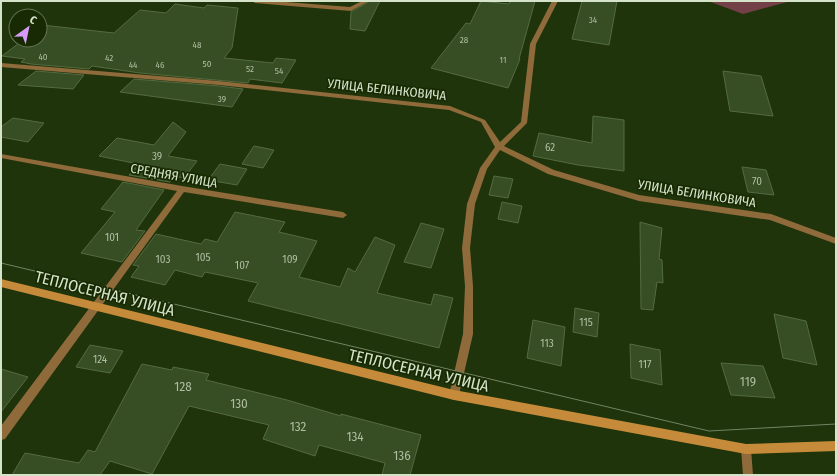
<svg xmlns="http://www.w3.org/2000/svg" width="837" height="476" font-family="'Fira Sans Condensed',sans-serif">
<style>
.green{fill:#744047}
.building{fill:#374d24;stroke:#546b41}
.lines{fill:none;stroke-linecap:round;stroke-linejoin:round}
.minor{fill:#8f6a3b;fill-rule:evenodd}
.secondary{fill:#c68b3a;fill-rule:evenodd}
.tram{stroke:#728362;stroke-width:1}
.labels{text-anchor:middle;stroke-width:3.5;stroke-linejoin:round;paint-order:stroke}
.far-number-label{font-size:9px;fill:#aebea1}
.number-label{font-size:11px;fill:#aebea1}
.street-label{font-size:13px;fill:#d5e3cb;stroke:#172a02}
.near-number-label{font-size:13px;fill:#aebea1}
.near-street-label{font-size:16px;fill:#d5e3cb;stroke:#172a02}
</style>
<rect width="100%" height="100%" fill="#20340b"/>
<path class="green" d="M 708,1 L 791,1 L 743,14 Z"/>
<g class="building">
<path d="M 370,1 L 380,1 L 365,31 L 350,29 L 351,12 Z"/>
<path d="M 481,1 L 509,4 L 510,1 L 535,1 L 519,59 L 520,59 L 508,88 L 431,68 L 466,23 L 470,24 Z"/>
<path d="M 582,1 L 617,1 L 609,45 L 572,39 Z"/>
<path d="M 175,4 L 204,8 L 207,5 L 238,8 L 232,48 L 224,58 L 273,63 L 276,58 L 296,60 L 282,83 L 250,79 L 248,83 L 140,73 L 92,66 L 89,69 L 31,64 L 21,62 L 25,59 L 2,56 L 23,40 L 40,40 L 40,26 L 42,25 L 114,33 L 140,10 L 166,13 Z"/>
<path d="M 36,71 L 84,75 L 73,89 L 18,85 Z"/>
<path d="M 723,71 L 761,76 L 773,116 L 730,111 Z"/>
<path d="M 134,79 L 219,86 L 243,89 L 232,107 L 120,92 Z"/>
<path d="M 593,116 L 624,120 L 624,171 L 578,165 L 533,156 L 539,133 L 592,143 Z"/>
<path d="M 13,118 L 44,123 L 28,142 L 1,137 L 1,127 Z"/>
<path d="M 173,122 L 186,132 L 168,156 L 197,161 L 184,178 L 174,176 L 170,182 L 129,175 L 138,164 L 99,156 L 117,138 L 154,145 Z"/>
<path d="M 254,146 L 274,150 L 263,168 L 242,164 Z"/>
<path d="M 220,164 L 247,169 L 237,185 L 208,180 Z"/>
<path d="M 742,167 L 766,170 L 774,195 L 748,192 Z"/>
<path d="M 494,176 L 513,179 L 508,198 L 489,195 Z"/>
<path d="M 123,182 L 164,190 L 136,230 L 145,231 L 122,262 L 81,253 L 115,212 L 101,209 Z"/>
<path d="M 502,202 L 522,206 L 518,223 L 498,219 Z"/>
<path d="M 235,212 L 285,222 L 279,232 L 317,241 L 299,277 L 340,287 L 348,268 L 355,272 L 375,237 L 395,245 L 377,293 L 431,305 L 434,294 L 453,298 L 439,348 L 248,301 L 258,283 L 205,272 L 202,277 L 175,270 L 165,285 L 131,277 L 139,266 L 133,265 L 156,234 L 201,244 L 205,239 L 217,242 Z"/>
<path d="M 640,222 L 662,228 L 659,259 L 662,260 L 663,283 L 657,282 L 653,310 L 641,309 Z"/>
<path d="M 421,223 L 444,229 L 431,268 L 404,262 Z"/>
<path d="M 575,308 L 599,313 L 597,337 L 573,332 Z"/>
<path d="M 774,314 L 806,321 L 817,365 L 783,358 Z"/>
<path d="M 533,320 L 565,327 L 561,366 L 527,358 Z"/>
<path d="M 630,344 L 660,350 L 662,385 L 631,378 Z"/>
<path d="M 90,345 L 123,351 L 110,373 L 76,367 Z"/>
<path d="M 721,363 L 763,366 L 775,398 L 731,395 Z"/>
<path d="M 142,364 L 172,370 L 173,367 L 209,374 L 206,380 L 287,400 L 341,416 L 341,414 L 421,435 L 410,475 L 382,475 L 385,463 L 319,445 L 315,456 L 263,439 L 269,425 L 189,406 L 152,474 L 110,461 L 100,475 L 12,475 L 25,453 L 79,463 L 88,450 L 95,452 Z"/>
<path d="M 1,369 L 28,377 L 1,412 Z"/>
</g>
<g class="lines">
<g class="minor">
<path d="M 252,1 L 273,1 L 350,7 L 362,1 L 369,1 L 351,11 L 255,3 Z"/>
<path d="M 552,1 L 558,1 L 536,44 L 527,123 L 504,146 L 554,170 L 639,195 L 771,214 L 836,238 L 836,244 L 770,220 L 639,201 L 548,174 L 500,150 L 487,169 L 475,204 L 470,248 L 473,286 L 473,334 L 459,395 L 458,398 L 454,400 L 450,398 L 449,395 L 463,334 L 465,286 L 462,248 L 467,204 L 480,168 L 495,147 L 481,122 L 449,110 L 219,85 L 1,67 L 1,63 L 219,81 L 450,106 L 485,120 L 500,142 L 521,122 L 530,44 Z"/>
<path d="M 1,154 L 182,186 L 343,212 L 347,215 L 343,218 L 184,192 L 5,439 L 1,440 L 1,426 L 177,191 L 1,158 Z"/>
<path d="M 746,444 L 750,445 L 751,449 L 753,475 L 743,475 L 741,449 L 742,445 Z"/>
</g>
<path class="secondary" d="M 1,279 L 454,390 L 746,444 L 836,441 L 836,451 L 746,454 L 454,400 L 1,287 Z"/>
<path class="tram" d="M 1,263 L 709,431 L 836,424"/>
</g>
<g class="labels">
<g class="far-number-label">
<text x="593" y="23">34</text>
<text x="464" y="43">28</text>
<text x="197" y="48">48</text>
<text x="43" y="60">40</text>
<text x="109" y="61">42</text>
<text x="503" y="63">11</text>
<text x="207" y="67">50</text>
<text x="133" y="68">44</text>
<text x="160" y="68">46</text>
<text x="250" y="72">52</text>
<text x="279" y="74">54</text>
<text x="222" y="102">39</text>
</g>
<g class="number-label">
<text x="550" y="151">62</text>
<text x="157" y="160">39</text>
<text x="757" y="185">70</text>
<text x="112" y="241">101</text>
<text x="203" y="261">105</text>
<text x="163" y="263">103</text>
<text x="290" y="263">109</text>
<text x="242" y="269">107</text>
<text x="586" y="326">115</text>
<text x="547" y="347">113</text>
<text x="100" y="363">124</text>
<text x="645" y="368">117</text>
</g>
<g class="street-label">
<text transform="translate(387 89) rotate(6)" y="5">УЛИЦА БЕЛИНКОВИЧА</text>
<text transform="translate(174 175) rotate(10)" y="5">СРЕДНЯЯ УЛИЦА</text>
<text transform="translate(697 193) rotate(9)" y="5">УЛИЦА БЕЛИНКОВИЧА</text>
</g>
<g class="near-number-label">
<text x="748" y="386">119</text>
<text x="183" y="391">128</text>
<text x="239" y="408">130</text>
<text x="298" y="431">132</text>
<text x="355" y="441">134</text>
<text x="402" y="460">136</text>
</g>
<g class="near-street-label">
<text transform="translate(105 293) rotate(14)" y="6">ТЕПЛОСЕРНАЯ УЛИЦА</text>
<text transform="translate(419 370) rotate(13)" y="6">ТЕПЛОСЕРНАЯ УЛИЦА</text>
</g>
</g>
<rect width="837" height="476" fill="none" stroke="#d5e3cb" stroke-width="4"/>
<g transform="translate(28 28) rotate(33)"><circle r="19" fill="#172a02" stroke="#637452"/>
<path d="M0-3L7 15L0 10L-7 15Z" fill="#d69bfa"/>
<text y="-6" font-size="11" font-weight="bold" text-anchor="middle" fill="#d5e3cb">С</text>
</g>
</svg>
